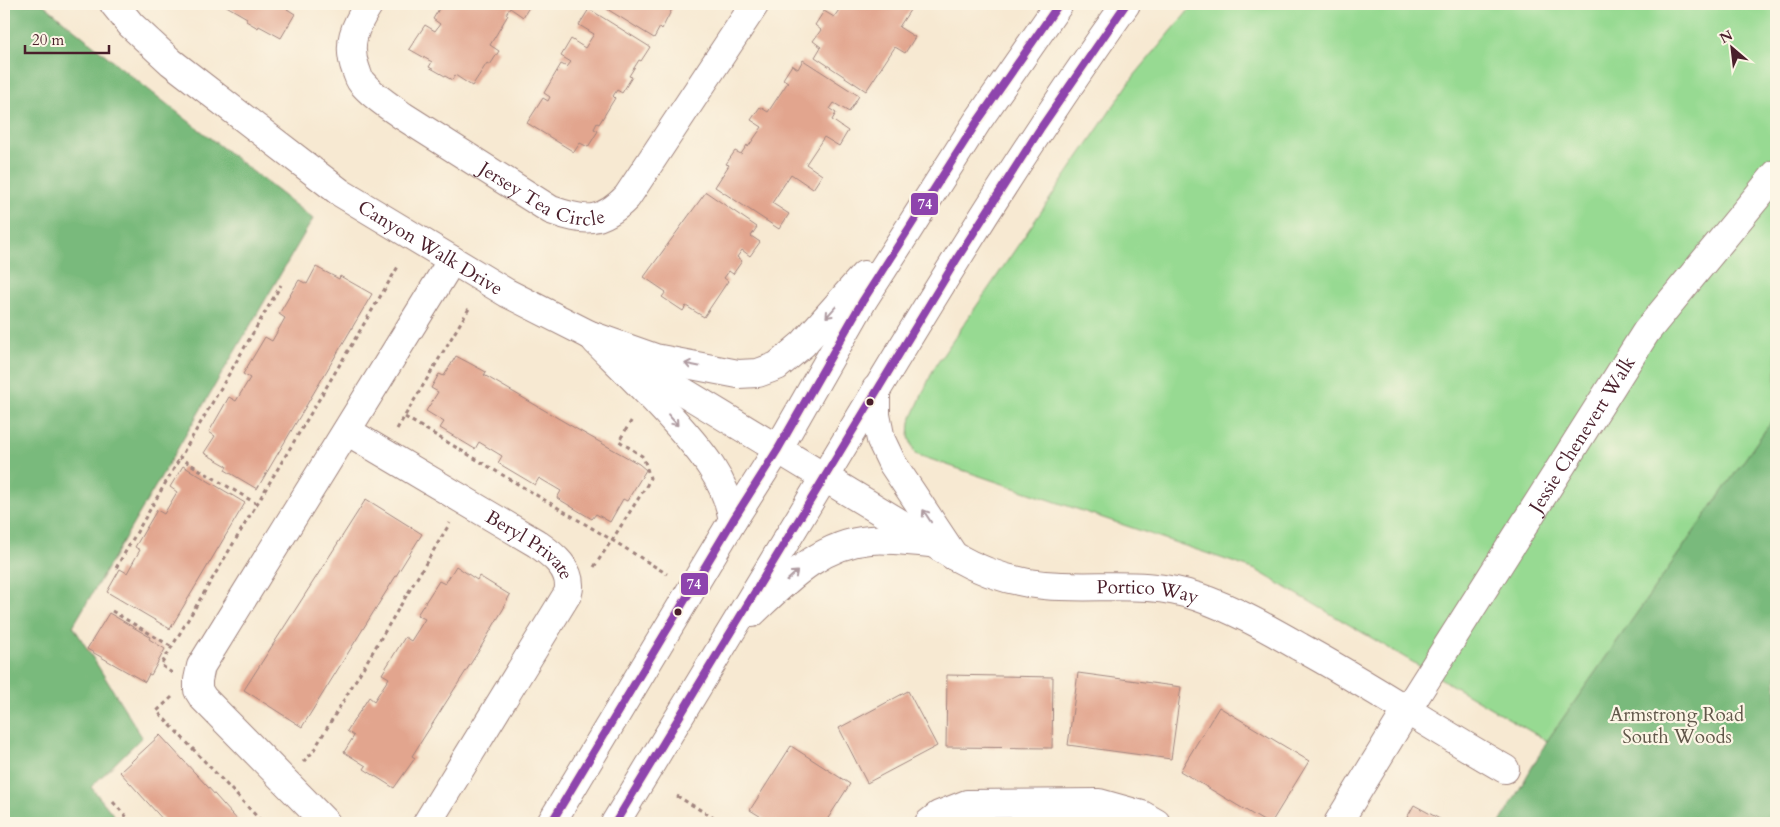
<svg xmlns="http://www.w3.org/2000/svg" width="1780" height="827" font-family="Cardo,serif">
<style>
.green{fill:#97da92;stroke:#707c5e}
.forest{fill:#79ba7c;stroke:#626c54}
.building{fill:#e2a58e}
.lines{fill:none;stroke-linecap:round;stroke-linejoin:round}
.minor-casing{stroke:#a0847e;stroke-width:30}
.major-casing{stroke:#a0847e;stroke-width:30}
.path{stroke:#a0847e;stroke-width:3;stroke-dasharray:4 4;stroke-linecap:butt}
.minor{stroke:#fff;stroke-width:28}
.major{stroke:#fff;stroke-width:28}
.bus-1-casing{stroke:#fcf5e5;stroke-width:11}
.bus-1{stroke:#8e44ad;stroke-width:8}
.oneway{stroke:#ae9aa0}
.bus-dot{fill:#4a1f2b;stroke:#fcf5e5;stroke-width:2}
.labels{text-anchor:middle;stroke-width:4.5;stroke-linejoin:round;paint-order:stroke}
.street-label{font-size:19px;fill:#4a1f2b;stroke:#fcf5e5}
.park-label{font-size:19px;fill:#61574a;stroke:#fcf5e5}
.line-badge{stroke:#fcf5e5;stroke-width:2}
.badge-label{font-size:14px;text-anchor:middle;font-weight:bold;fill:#fff}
</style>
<rect width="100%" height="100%" fill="#fcf5e5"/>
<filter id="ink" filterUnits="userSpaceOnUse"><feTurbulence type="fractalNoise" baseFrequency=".02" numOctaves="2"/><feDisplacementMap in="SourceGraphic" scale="10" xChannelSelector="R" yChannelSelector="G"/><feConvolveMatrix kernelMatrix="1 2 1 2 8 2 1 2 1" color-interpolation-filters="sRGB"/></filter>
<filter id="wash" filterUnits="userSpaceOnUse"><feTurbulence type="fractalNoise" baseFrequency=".0096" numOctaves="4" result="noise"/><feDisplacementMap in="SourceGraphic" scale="20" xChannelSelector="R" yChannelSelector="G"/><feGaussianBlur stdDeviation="1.12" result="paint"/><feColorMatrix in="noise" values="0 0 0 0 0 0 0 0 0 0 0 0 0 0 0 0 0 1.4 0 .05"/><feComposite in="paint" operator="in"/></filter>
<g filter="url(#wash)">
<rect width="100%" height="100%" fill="#f7e9d2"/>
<path class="green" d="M 1194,4 L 1776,4 L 1776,415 L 1547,741 L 1256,570 L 915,454 L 909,437 L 910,422 L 934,368 L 1134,76 Z"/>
<g class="forest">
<path d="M 4,4 L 43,4 L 135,79 L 313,219 L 73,626 L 142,737 L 91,787 L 120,823 L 4,823 Z"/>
<path d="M 1776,415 L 1776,823 L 1500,823 L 1547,741 Z"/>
</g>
<g id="blocks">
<g class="building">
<path d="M 223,4 L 290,4 L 287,9 L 295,14 L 281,38 L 259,26 L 258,28 L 246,21 L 247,18 Z"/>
<path d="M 442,4 L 531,4 L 523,17 L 510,8 L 506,14 L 508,15 L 490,45 L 499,51 L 490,65 L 487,63 L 472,86 L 455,75 L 452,80 L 429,67 L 432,62 L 409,49 L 425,25 L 435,31 L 440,24 L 433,19 Z"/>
<path d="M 610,4 L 677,4 L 675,7 L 674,5 L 662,29 L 660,27 L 654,38 L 607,9 Z"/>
<path d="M 843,4 L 914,4 L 899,27 L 915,37 L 905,53 L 895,47 L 866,91 L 815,57 L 821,47 L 813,41 L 821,30 L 815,25 L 824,11 L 834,17 Z"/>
<path d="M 589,9 L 650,47 L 641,61 L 639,60 L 629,76 L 632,77 L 622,93 L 617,90 L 613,96 L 615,98 L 599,124 L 597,123 L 594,129 L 598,131 L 588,147 L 580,143 L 574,152 L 527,123 L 543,98 L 548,101 L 550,97 L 544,93 L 561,64 L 567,67 L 571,62 L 561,56 L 571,39 L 585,48 L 594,34 L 579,25 Z"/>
<path d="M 803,60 L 859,96 L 849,112 L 834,103 L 830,109 L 836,113 L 832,120 L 848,131 L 839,146 L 824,137 L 806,164 L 822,175 L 813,189 L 791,174 L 772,203 L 789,214 L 779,229 L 715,187 L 729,165 L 726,164 L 735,151 L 741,154 L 747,145 L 748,147 L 762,127 L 751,120 L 760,107 L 768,112 L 788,82 L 783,79 L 792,65 L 798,69 Z"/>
<path d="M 706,192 L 757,227 L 751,236 L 760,242 L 750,256 L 742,250 L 737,257 L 742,261 L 733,274 L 729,271 L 724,278 L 728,281 L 704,317 L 686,306 L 683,311 L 662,297 L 666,292 L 644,277 Z"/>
<path d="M 316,267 L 339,279 L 340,276 L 372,294 L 257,489 L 225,470 L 227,466 L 204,453 L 215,436 L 209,432 L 229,397 L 236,401 L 250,378 L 243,374 L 265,337 L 272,341 L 285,318 L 279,314 L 299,280 L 307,284 Z"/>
<path d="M 456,356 L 486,372 L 484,375 L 580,431 L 639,464 L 646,470 L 627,501 L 623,499 L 610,522 L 596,514 L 592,519 L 557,498 L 561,491 L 539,478 L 535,485 L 498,463 L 502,456 L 479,442 L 475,449 L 440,428 L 444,422 L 426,411 L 438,392 L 431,388 L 439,374 L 444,376 Z"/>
<path d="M 183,466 L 245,503 L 170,629 L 107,592 L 120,569 L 127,573 L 140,550 L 135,547 L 157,510 L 164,514 L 177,492 L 170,487 Z"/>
<path d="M 366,499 L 422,534 L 302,727 L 244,690 Z"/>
<path d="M 456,566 L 477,580 L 479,576 L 510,595 L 504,606 L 505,606 L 478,652 L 412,756 L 415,758 L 394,788 L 364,769 L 366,766 L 344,752 L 354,736 L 347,731 L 369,697 L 374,701 L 389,678 L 382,674 L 405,637 L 411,641 L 425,619 L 417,615 L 439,581 L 445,584 Z"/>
<path d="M 109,613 L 150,637 L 149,639 L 165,649 L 151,675 L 149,674 L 145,682 L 87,649 Z"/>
<path d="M 1078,673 L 1181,687 L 1171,759 L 1068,745 Z"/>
<path d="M 947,675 L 1053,677 L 1052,748 L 946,747 Z"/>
<path d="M 908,691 L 937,746 L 867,783 L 839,728 Z"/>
<path d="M 1219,707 L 1309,761 L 1271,823 L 1267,823 L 1180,771 Z"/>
<path d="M 160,735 L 207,786 L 240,823 L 166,823 L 120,772 Z"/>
<path d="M 791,746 L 850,784 L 825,823 L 771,823 L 750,810 Z"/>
<path d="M 1414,805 L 1447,823 L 1404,823 Z"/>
</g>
</g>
</g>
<g filter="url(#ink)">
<use href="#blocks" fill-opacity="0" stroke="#a0847e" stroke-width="1"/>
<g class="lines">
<g class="minor-casing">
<g id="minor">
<path id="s1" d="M 114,4 L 131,25 L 171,62 L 341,193 L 507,293 L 590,335 L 954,556 C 982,572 1012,582 1044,585 C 1097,590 1145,579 1198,597 C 1233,609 1267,628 1300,647 C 1370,685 1436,730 1505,769"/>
<path id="s2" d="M 369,4 C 355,26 346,44 356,70 C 358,75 359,81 363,84 C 374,97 389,106 403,116 L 551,210 C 585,222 601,224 627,197 L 755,4"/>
<path id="s3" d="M 347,431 L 536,543 C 552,554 574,570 568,593 L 427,823"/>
<path d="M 326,823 L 203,698 L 198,690 L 198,680 L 201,666 L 452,260"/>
<path d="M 929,823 L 939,815 L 967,804 L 1099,803 L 1142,815 L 1156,823"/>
<path id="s4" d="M 1338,823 L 1407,710 L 1646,332 L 1776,174"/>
</g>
</g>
<g class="major-casing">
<g id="major">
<path d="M 590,335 L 655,358 L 738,374 L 758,373 L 777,366 L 803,344 L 864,275"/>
<path d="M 596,341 C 623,368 650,394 675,422 C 701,451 726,480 733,520"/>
<path d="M 876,389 L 876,415 L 881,440 L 892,463 L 954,556"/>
<path d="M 752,613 C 786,581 820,544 870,540 C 890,538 911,542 931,543"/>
<path d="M 551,823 L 733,520 L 778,449 L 862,302 L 977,122 L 1059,4"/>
<path d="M 615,823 C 677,721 739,618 801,516 C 905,342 1008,169 1126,4"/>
</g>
</g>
<g class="path">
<path d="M 405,417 L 612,540 L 647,485 L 650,478 L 644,459 L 642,456 L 619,441 L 633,418"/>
<path d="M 397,429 L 470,307"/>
<path d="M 257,504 L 180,458 L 281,285"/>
<path d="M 594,567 L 612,540 L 667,574"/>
<path d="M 116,568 L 180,458"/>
<path d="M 112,611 L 172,647"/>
<path d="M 172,673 L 161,665 L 399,265"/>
<path d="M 172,697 L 157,711 L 263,823"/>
<path d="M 303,762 L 312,753 L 450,523"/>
<path d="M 677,796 L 722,823"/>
<path d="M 113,802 L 132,823"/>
</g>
<use href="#minor" class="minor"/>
<use href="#major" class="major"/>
<g class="bus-1-casing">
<g id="bus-1">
<path d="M 551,823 L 733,520 L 778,449 L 862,302 L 977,122 L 1059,4"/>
<path d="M 615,823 L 958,257 L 1040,129 L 1126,4"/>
</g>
</g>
<use href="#bus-1" class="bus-1"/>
</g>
<defs><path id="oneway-shaft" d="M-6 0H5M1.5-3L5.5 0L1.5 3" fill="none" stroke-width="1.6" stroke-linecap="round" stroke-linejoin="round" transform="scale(1.25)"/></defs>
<g class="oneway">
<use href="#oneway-shaft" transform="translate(831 312) rotate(132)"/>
<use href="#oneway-shaft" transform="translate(692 365) rotate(-169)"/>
<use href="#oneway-shaft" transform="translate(673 420) rotate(49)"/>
<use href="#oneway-shaft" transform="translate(927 516) rotate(-123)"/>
<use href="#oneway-shaft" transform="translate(792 576) rotate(-42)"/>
</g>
</g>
<g class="bus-dot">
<circle cx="870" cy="402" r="4.5"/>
<circle cx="678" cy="612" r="4.5"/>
</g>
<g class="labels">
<g class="street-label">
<text dy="7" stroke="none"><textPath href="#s2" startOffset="299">Jersey Tea Circle</textPath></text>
<text dy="7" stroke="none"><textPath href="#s1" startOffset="401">Canyon Walk Drive</textPath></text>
<text dy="7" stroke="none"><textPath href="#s4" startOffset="459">Jessie Chenevert Walk</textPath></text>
<text dy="7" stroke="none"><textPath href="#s3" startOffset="216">Beryl Private</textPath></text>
<text dy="7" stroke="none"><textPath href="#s1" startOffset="1208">Portico Way</textPath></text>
</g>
<g class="park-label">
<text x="1677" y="721">Armstrong Road<tspan x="1677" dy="22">South Woods</tspan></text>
</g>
</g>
<g class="line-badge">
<rect x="910" y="192" width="29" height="24" rx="5" fill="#8e44ad"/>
<rect x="680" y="572" width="29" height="24" rx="5" fill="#8e44ad"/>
</g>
<g class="badge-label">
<text x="925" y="209">74</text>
<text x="694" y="589">74</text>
</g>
<rect width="1780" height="827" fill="none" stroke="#fcf5e5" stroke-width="20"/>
<g transform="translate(1732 48) rotate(332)" stroke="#fcf5e5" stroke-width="4" paint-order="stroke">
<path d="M0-4L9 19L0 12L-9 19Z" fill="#4a1f2b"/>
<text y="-8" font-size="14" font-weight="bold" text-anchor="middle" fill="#4a1f2b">N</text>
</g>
<path d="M25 45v8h84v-8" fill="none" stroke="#4a1f2b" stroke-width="2.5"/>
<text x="32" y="45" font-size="15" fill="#4a1f2b" stroke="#fcf5e5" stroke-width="4" paint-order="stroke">20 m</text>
</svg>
